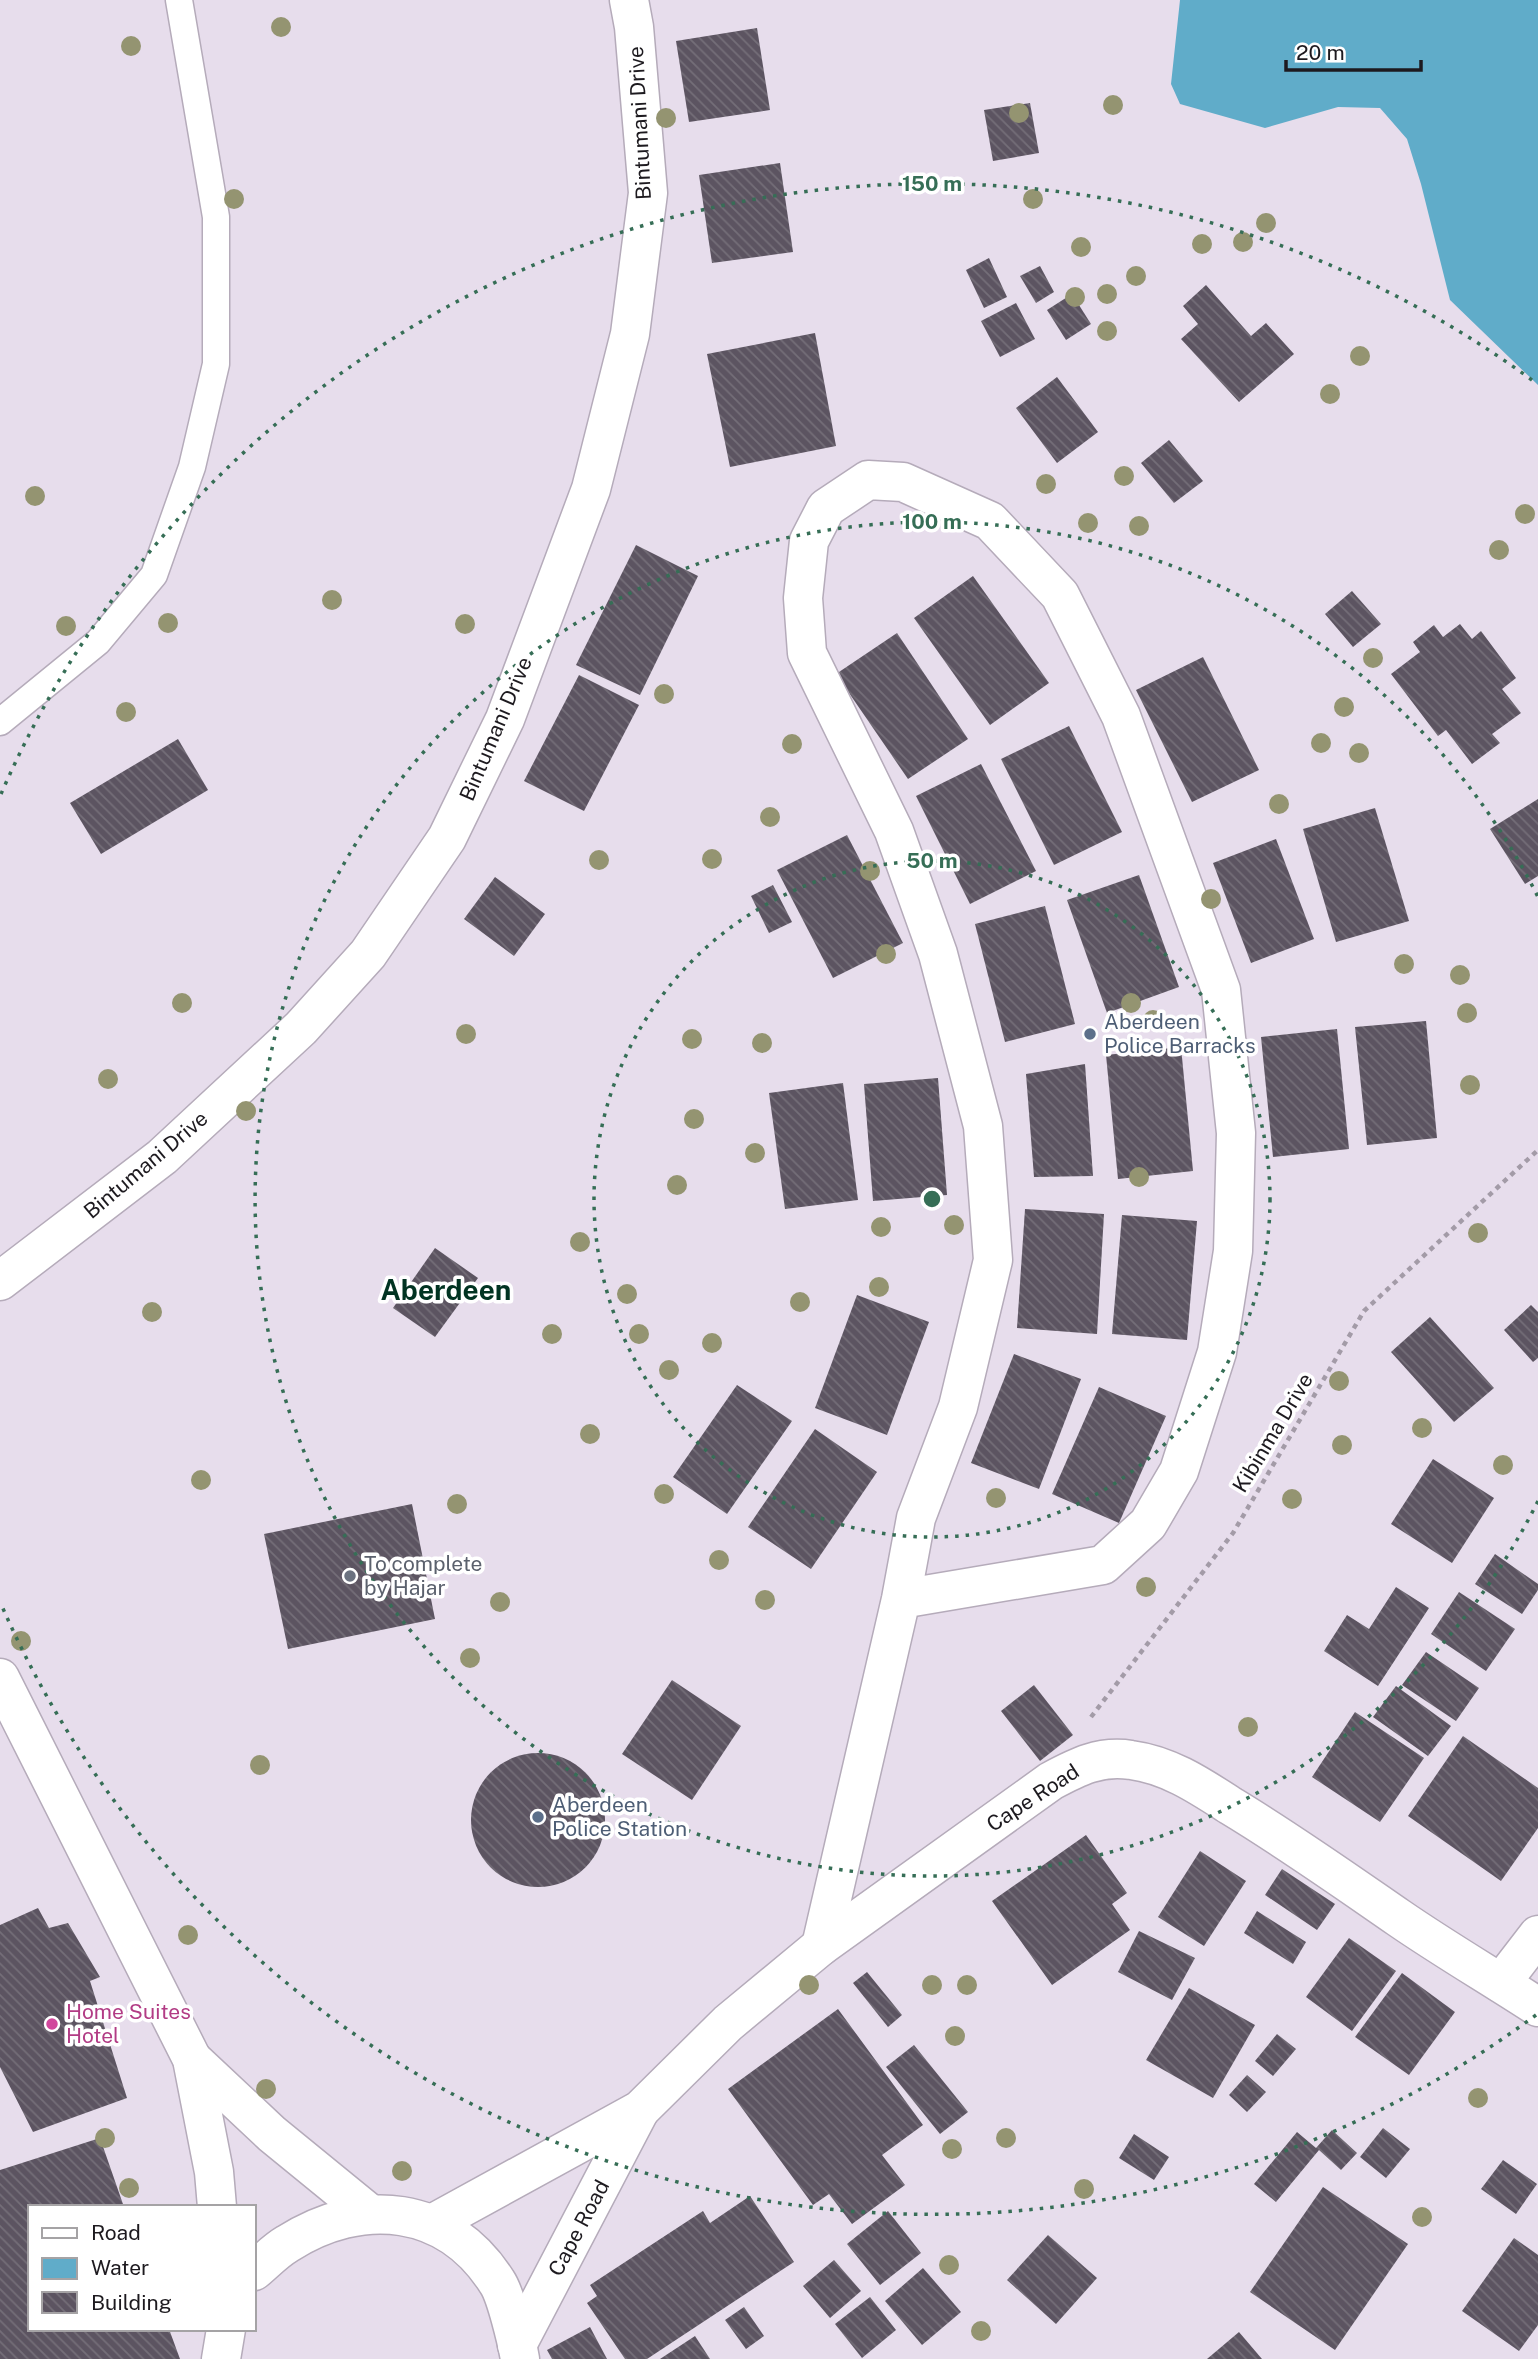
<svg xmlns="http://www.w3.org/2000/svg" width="1538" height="2359" font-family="'Public Sans',sans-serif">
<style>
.water{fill:#60acc9}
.building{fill:url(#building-back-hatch)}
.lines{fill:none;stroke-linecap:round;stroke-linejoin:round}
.service-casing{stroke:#b5abba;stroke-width:29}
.minor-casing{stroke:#b5abba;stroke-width:41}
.tertiary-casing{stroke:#b5abba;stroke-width:41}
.secondary-casing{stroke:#b5abba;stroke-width:41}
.path{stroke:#a39ba7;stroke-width:4.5;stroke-dasharray:5 5;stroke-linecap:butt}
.service{stroke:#fff;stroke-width:26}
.minor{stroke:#fff;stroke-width:38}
.tertiary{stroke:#fff;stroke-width:38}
.secondary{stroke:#fff;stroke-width:38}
.tree{fill:#949471}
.ring{fill:none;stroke:#366e56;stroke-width:3.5;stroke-dasharray:3.5 7}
.service-dot{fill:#5c6f8a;stroke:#fff;stroke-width:2.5}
.worship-dot{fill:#6b7280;stroke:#fff;stroke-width:2.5}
.hotel-dot{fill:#d1479c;stroke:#fff;stroke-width:2.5}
.labels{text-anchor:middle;stroke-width:7;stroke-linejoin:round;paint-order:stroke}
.street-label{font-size:21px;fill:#1d1a1f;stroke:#fff}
.service-label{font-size:21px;fill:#4e5e75;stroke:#fff;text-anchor:start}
.worship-label{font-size:21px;fill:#5b616d;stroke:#fff;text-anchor:start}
.hotel-label{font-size:21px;fill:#b23c85;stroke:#fff;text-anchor:start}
.district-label{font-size:28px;font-weight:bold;fill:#013322;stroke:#fff}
.centre{fill:#366e56;stroke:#fff;stroke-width:3.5}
.ring-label{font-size:21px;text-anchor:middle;font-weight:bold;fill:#366e56;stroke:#fff;stroke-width:7;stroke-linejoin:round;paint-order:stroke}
</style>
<defs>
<pattern id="building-back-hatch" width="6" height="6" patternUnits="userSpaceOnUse" patternTransform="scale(1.75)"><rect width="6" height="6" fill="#5c5461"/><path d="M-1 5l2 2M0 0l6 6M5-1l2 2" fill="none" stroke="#746e78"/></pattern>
</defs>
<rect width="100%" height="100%" fill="#e7ddec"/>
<path class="water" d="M 1180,0 L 1538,0 L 1538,385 L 1450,300 L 1421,184 L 1407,139 L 1380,108 L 1338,107 L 1265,128 L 1180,104 L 1171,84 Z"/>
<g class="building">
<path d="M 757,28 L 770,110 L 689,122 L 676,41 Z"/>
<path d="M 1030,103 L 1039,153 L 993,161 L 984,110 Z"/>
<path d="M 780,163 L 793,252 L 712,263 L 699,175 Z"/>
<path d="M 989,258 L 1007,297 L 984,308 L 966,270 Z"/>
<path d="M 1040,266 L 1054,292 L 1036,303 L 1020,276 Z"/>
<path d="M 1206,285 L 1251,336 L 1266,323 L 1294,354 L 1239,402 L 1181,339 L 1198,324 L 1183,306 Z"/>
<path d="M 1072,294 L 1091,324 L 1066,340 L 1047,310 Z"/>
<path d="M 1016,303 L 1035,339 L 1000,357 L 981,321 Z"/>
<path d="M 815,333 L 836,446 L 730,467 L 707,354 Z"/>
<path d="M 1057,377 L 1098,432 L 1057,463 L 1016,408 Z"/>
<path d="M 1169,440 L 1203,481 L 1174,503 L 1141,463 Z"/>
<path d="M 636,545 L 698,576 L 640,695 L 576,665 Z"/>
<path d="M 973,576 L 1049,683 L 990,725 L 914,618 Z"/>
<path d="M 1352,591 L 1381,624 L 1353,647 L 1325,614 Z"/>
<path d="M 1460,624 L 1472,639 L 1481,631 L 1516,678 L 1502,689 L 1521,713 L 1492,734 L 1500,743 L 1472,764 L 1446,730 L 1438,736 L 1391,674 L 1420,652 L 1413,642 L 1434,625 L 1443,637 Z"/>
<path d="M 897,633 L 968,739 L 908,779 L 836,674 Z"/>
<path d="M 1203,657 L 1259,770 L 1192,802 L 1136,690 Z"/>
<path d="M 579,675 L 639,705 L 584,811 L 524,781 Z"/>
<path d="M 1069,726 L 1122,832 L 1054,865 L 1001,759 Z"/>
<path d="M 178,739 L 208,790 L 101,854 L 70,803 Z"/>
<path d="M 981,764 L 1036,871 L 970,904 L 916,796 Z"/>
<path d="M 1538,799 L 1538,876 L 1525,884 L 1490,829 Z"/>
<path d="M 1375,808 L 1409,921 L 1336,942 L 1303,829 Z"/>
<path d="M 847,835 L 903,943 L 833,978 L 777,870 Z"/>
<path d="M 1276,839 L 1314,939 L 1251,963 L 1213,863 Z"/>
<path d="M 1139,875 L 1179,987 L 1107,1013 L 1067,900 Z"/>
<path d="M 495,877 L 545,914 L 514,956 L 464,919 Z"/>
<path d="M 773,885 L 792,922 L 769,933 L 751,896 Z"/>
<path d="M 1045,906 L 1075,1024 L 1005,1042 L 975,924 Z"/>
<path d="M 1426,1021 L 1437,1138 L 1367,1145 L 1355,1027 Z"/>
<path d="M 1337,1029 L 1349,1149 L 1273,1157 L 1261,1037 Z"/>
<path d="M 1181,1047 L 1193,1171 L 1118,1179 L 1106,1055 Z"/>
<path d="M 1085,1064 L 1093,1176 L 1034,1177 L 1026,1074 Z"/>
<path d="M 938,1078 L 947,1195 L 873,1201 L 864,1084 Z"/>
<path d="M 843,1083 L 858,1200 L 785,1209 L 769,1093 Z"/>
<path d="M 1025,1209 L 1104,1214 L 1097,1334 L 1017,1328 Z"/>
<path d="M 1122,1215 L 1197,1221 L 1187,1340 L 1112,1334 Z"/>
<path d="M 435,1248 L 478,1278 L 435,1337 L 393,1308 Z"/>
<path d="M 857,1295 L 929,1322 L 887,1435 L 815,1408 Z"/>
<path d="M 1531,1305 L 1538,1312 L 1538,1358 L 1533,1362 L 1504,1330 Z"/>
<path d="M 1430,1317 L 1494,1388 L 1454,1422 L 1391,1352 Z"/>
<path d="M 1014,1354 L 1081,1379 L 1039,1489 L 971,1463 Z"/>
<path d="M 737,1385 L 792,1421 L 727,1514 L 673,1477 Z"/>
<path d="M 1099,1387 L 1166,1416 L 1119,1523 L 1052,1494 Z"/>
<path d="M 815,1429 L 877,1472 L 811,1569 L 748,1527 Z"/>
<path d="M 1433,1459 L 1494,1498 L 1452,1563 L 1391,1524 Z"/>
<path d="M 412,1504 L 435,1619 L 288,1649 L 264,1534 Z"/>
<path d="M 1495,1554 L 1538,1584 L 1538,1590 L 1522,1614 L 1475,1584 Z"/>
<path d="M 1396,1587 L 1429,1608 L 1378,1686 L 1324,1651 L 1347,1615 L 1369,1629 Z"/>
<path d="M 1459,1592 L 1515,1629 L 1486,1671 L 1431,1634 Z"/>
<path d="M 1426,1652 L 1479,1688 L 1456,1721 L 1402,1685 Z"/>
<path d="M 672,1680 L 741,1726 L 692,1800 L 622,1754 Z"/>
<path d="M 1034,1685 L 1073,1735 L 1040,1761 L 1001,1711 Z"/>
<path d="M 1396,1686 L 1451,1726 L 1428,1756 L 1373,1717 Z"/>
<path d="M 1355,1712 L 1424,1758 L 1380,1822 L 1312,1777 Z"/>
<path d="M 1463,1736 L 1538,1788 L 1538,1828 L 1501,1881 L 1408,1816 Z"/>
<circle cx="538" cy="1820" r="67"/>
<path d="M 1086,1835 L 1127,1893 L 1112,1904 L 1130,1930 L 1052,1985 L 992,1901 Z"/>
<path d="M 1200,1851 L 1246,1881 L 1204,1946 L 1158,1917 Z"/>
<path d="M 1282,1869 L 1335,1904 L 1317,1930 L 1265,1895 Z"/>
<path d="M 38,1908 L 49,1928 L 68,1923 L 100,1977 L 90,1981 L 127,2098 L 33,2132 L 0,2067 L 0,1925 Z"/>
<path d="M 1257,1911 L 1306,1942 L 1293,1964 L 1244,1933 Z"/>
<path d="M 1139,1931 L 1195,1958 L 1172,2000 L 1118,1972 Z"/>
<path d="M 1349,1938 L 1396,1971 L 1352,2031 L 1306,1997 Z"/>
<path d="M 867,1972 L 902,2015 L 888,2027 L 853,1983 Z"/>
<path d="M 1402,1973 L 1455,2012 L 1409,2075 L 1355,2037 Z"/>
<path d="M 1189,1988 L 1255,2025 L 1213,2098 L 1146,2060 Z"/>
<path d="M 838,2009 L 923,2125 L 882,2155 L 905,2185 L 852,2224 L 829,2194 L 813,2205 L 728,2089 Z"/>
<path d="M 1277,2034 L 1296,2049 L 1273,2076 L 1255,2061 Z"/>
<path d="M 914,2045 L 968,2112 L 940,2134 L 886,2067 Z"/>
<path d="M 1247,2075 L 1266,2092 L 1247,2112 L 1229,2095 Z"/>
<path d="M 1383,2128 L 1410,2149 L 1386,2178 L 1360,2157 Z"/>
<path d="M 1332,2130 L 1357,2153 L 1341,2170 L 1319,2150 L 1276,2202 L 1254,2184 L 1297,2132 L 1316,2148 Z"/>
<path d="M 1134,2134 L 1169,2157 L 1154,2180 L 1119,2158 Z"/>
<path d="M 100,2138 L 124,2207 L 30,2207 L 30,2329 L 169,2329 L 180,2359 L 0,2359 L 0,2170 Z"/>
<path d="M 1503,2160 L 1537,2184 L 1516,2214 L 1481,2189 Z"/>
<path d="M 1323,2187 L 1408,2244 L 1335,2350 L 1250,2292 Z"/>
<path d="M 750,2196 L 794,2262 L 647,2359 L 625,2359 L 587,2303 L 597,2296 L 590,2285 L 703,2211 L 710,2223 Z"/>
<path d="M 888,2211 L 921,2253 L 880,2285 L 847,2244 Z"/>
<path d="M 1048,2235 L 1097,2278 L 1056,2324 L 1007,2280 Z"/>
<path d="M 1514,2238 L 1538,2255 L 1538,2325 L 1519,2351 L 1462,2311 Z"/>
<path d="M 834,2260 L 861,2291 L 830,2318 L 803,2286 Z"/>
<path d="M 923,2268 L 961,2312 L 922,2345 L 885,2301 Z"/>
<path d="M 870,2297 L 896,2330 L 862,2358 L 835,2324 Z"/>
<path d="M 744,2307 L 764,2336 L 746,2349 L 725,2320 Z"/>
<path d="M 590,2327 L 607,2359 L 552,2359 L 547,2350 Z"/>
<path d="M 1239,2332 L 1262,2359 L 1207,2359 Z"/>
<path d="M 695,2336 L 710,2359 L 660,2359 Z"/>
</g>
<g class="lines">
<g class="service-casing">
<path id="service" d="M 0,722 L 98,642 L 154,575 L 192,467 L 216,364 L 216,217 L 179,0"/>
</g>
<g class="minor-casing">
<g id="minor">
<path d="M 0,1281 L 162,1157 L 301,1028 L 368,954 L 447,838 L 505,719 L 591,489 L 630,334 L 648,193 L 634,27 L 629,0"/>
<path d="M 0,1678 L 192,2059 L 214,2172 L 217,2207"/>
<path d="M 821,1946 L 901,1599 L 916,1518 L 958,1407 L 993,1260 L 983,1126 L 938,954 L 894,831 L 807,653 L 803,598 L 809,541 L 826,508 L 868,480 L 903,482 L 990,521 L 1060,595 L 1121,716 L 1221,990 L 1236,1133 L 1233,1251 L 1217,1352 L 1179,1471 L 1148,1524 L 1103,1565 L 901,1599"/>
<path d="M 1501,1983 L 1538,1935"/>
<path d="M 192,2059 L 272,2134 L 370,2214"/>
</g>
</g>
<g class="tertiary-casing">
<g id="tertiary">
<path d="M 432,2224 L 640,2110 L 728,2023 L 821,1946 L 1051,1781 C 1077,1767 1100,1755 1131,1760 C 1169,1765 1200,1786 1231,1806 C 1289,1841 1344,1880 1399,1918 C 1444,1949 1492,1977 1538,2007"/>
<path d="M 517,2345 L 640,2110"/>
</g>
</g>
<g class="secondary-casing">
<g id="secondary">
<path d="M 254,2271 C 265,2262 275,2251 287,2244 C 362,2196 448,2205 497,2282 C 506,2295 517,2342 520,2359"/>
<path d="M 221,2359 L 226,2329"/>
</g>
</g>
<path class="path" d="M 1091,1717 L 1233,1533 L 1364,1311 L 1538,1150"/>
<use href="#service" class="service"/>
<use href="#minor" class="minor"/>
<use href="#tertiary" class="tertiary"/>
<use href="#secondary" class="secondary"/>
</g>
<g class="tree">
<circle cx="281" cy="27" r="10"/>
<circle cx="131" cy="46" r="10"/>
<circle cx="1113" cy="105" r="10"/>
<circle cx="1019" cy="113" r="10"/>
<circle cx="666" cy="118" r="10"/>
<circle cx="234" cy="199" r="10"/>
<circle cx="1033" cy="199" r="10"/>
<circle cx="1266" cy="223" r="10"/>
<circle cx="1243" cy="242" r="10"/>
<circle cx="1202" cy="244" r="10"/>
<circle cx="1081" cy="247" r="10"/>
<circle cx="1136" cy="276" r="10"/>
<circle cx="1107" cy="294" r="10"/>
<circle cx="1075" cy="297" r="10"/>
<circle cx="1107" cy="331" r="10"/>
<circle cx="1360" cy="356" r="10"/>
<circle cx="1330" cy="394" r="10"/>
<circle cx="1124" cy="476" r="10"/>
<circle cx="1046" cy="484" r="10"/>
<circle cx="35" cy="496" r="10"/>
<circle cx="1525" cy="514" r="10"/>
<circle cx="1088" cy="523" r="10"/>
<circle cx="1139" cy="526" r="10"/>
<circle cx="1499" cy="550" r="10"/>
<circle cx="332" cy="600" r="10"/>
<circle cx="168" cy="623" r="10"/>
<circle cx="465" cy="624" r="10"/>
<circle cx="66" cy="626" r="10"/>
<circle cx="1373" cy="658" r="10"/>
<circle cx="664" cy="694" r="10"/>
<circle cx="1344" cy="707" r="10"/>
<circle cx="126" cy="712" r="10"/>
<circle cx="1321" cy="743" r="10"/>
<circle cx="792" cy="744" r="10"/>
<circle cx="1359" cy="753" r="10"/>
<circle cx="1279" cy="804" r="10"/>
<circle cx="770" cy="817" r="10"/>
<circle cx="712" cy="859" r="10"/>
<circle cx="599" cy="860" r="10"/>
<circle cx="870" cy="871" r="10"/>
<circle cx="1211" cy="899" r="10"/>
<circle cx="886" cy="954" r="10"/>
<circle cx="1404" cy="964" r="10"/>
<circle cx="1460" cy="975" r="10"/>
<circle cx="182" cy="1003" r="10"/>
<circle cx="1131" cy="1003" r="10"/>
<circle cx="1467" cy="1013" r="10"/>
<circle cx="1153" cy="1020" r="10"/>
<circle cx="466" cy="1034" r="10"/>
<circle cx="692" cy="1039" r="10"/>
<circle cx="762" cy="1043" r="10"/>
<circle cx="108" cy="1079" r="10"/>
<circle cx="1470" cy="1085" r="10"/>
<circle cx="246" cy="1111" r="10"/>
<circle cx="694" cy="1119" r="10"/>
<circle cx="755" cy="1153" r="10"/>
<circle cx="1139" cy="1177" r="10"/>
<circle cx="677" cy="1185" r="10"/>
<circle cx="954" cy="1225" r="10"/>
<circle cx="881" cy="1227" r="10"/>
<circle cx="1478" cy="1233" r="10"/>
<circle cx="580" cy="1242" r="10"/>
<circle cx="879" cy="1287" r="10"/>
<circle cx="627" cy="1294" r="10"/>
<circle cx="800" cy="1302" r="10"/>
<circle cx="152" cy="1312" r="10"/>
<circle cx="552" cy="1334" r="10"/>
<circle cx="639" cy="1334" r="10"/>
<circle cx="712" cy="1343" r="10"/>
<circle cx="669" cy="1370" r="10"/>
<circle cx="1339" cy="1381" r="10"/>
<circle cx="1422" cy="1428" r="10"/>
<circle cx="590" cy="1434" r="10"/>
<circle cx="1342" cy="1445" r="10"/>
<circle cx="1503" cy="1465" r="10"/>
<circle cx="201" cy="1480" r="10"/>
<circle cx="664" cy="1494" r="10"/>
<circle cx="996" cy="1498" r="10"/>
<circle cx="1292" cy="1499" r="10"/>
<circle cx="457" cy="1504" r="10"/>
<circle cx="719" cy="1560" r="10"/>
<circle cx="1146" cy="1587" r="10"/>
<circle cx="765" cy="1600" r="10"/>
<circle cx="500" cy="1602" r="10"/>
<circle cx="21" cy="1641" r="10"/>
<circle cx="470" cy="1658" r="10"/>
<circle cx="1248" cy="1727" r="10"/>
<circle cx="260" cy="1765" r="10"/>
<circle cx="188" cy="1935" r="10"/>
<circle cx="809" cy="1985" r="10"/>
<circle cx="932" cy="1985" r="10"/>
<circle cx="967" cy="1985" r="10"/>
<circle cx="955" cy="2036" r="10"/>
<circle cx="266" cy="2089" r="10"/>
<circle cx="1478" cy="2098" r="10"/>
<circle cx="105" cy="2138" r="10"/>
<circle cx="1006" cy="2138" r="10"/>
<circle cx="952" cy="2149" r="10"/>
<circle cx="402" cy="2171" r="10"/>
<circle cx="129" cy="2188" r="10"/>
<circle cx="1084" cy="2189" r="10"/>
<circle cx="1422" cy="2217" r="10"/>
<circle cx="949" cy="2265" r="10"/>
<circle cx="981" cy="2331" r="10"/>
</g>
<g class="ring">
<circle cx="932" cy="1199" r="338"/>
<path d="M1538 1501A677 677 0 1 1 1538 897"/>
<path d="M1536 2015A1015 1015 0 0 1 1 1604M1 794A1015 1015 0 0 1 1536 383"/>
</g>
<g class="service-dot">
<circle cx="1090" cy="1034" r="7"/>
<circle cx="538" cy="1817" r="7"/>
</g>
<circle class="worship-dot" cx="350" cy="1576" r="7"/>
<circle class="hotel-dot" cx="52" cy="2024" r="7"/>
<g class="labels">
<g class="street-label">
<text transform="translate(640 123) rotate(-93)" y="7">Bintumani Drive</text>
<text transform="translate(496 729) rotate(-67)" y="7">Bintumani Drive</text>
<text transform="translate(146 1165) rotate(-40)" y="7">Bintumani Drive</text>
<text transform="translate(1273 1433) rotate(-59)" y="7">Kibinma Drive</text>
<text transform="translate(1033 1798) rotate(-33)" y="7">Cape Road</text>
<text transform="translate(579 2228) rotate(-62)" y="7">Cape Road</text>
</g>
<g class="service-label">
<text x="1104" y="1029">Aberdeen<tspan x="1104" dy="24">Police Barracks</tspan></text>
<text x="552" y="1812">Aberdeen<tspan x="552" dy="24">Police Station</tspan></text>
</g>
<g class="worship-label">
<text x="364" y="1571">To complete<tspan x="364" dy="24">by Hajar</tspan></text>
</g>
<g class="hotel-label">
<text x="66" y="2019">Home Suites<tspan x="66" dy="24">Hotel</tspan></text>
</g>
<g class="district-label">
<text x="446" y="1300">Aberdeen</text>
</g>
</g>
<circle cx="932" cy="1199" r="10" class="centre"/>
<g class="ring-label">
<text x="932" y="191">150 m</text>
<text x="932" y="529">100 m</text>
<text x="932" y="868">50 m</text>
</g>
<rect x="28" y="2205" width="228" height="126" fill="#ffffff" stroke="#a5a3a5" stroke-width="2"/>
<rect x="42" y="2228" width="35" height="10" fill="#ffffff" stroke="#a5a3a5" stroke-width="2"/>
<text x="91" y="2240" font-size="21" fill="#1d1a1f">Road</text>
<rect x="42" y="2258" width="35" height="21" fill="#60acc9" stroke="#a5a3a5" stroke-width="2"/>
<text x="91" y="2275" font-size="21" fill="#1d1a1f">Water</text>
<rect x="42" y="2292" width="35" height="21" fill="url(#building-back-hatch)" stroke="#a5a3a5" stroke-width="2"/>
<text x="91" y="2310" font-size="21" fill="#1d1a1f">Building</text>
<path d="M1286 60v10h135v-10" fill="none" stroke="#1d1a1f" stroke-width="3.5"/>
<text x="1296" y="60" font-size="21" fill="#1d1a1f" stroke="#ffffff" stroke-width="5" paint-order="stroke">20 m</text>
</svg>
